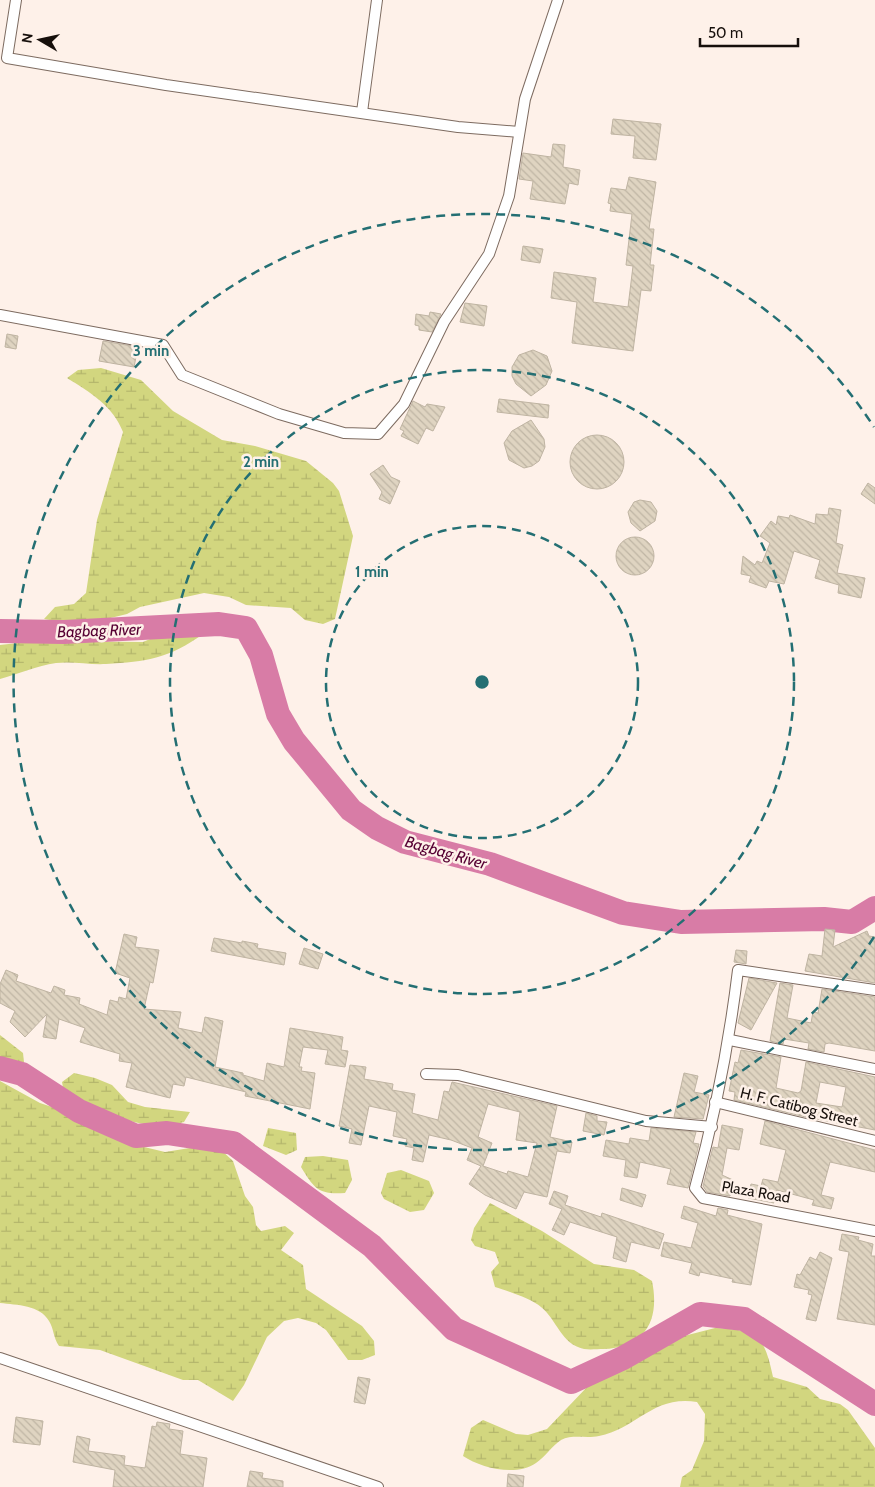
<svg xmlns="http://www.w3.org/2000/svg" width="875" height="1487" font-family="Cabin,sans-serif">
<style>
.wetland{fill:url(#wetland-marsh)}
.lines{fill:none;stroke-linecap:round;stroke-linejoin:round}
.river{stroke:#d87ca6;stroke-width:24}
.building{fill:url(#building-back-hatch);stroke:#bfb4a2;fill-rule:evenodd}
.minor-casing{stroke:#7d6b60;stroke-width:12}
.minor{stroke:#fff;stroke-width:10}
.ring{fill:none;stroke:#246f73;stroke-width:2.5;stroke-dasharray:9 6}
.labels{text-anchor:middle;stroke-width:5;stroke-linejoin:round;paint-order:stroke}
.street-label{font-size:15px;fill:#160f0b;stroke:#fef1e9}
.water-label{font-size:16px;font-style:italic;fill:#560033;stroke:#fef1e9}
.centre{fill:#246f73;stroke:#fef1e9;stroke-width:2.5}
.ring-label{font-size:15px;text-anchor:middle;font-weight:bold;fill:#246f73;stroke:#fef1e9;stroke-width:5;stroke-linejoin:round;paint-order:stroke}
</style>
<defs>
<pattern id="wetland-marsh" width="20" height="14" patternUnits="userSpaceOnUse" patternTransform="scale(1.25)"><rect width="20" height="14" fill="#d2d67f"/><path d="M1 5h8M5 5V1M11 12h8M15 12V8" fill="none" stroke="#b4b66c"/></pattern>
<pattern id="building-back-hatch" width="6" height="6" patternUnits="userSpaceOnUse" patternTransform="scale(1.25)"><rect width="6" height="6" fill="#dfd4c1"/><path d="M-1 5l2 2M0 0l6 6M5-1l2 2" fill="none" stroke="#bfb5a4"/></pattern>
</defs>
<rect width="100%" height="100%" fill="#fef1e9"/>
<g class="wetland">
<path d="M 101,368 L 141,380 L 173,411 L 222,440 L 255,446 L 306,461 L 333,483 L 339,491 L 353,536 L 335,619 L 323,624 L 305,620 L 291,608 L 246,605 L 229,597 L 204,593 L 140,607 L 127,614 L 90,623 L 72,624 L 44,619 L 55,607 L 74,604 L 86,593 L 97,520 L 123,432 C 113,406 90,392 67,378 L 78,370 Z"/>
<path d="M 189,623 L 203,634 C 170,658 146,662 106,664 C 89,665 73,661 56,663 C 37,666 18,674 0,679 L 0,645 L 35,641 L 143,642 Z"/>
<path d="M 0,1035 L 23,1053 L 24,1062 L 14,1065 L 0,1060 Z"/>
<path d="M 74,1073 L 95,1078 L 112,1085 L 128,1102 L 145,1107 L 190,1112 L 184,1122 C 143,1134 100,1111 64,1093 L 62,1082 Z"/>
<path d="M 0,1081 L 40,1103 L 70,1113 L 118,1139 L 140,1146 L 165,1152 L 202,1146 L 220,1149 L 233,1161 L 245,1196 L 253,1207 L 256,1225 L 261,1231 L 285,1226 L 294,1233 L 281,1250 L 303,1265 L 306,1289 L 362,1326 L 374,1341 L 375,1355 L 362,1360 L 348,1360 L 326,1330 L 316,1323 L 298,1318 L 284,1321 L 267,1337 L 244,1385 L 233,1401 L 198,1380 L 183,1380 L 100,1350 L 59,1346 C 53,1337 54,1329 49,1321 C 40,1305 17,1305 0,1303 Z"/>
<path d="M 268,1128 L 296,1133 L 297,1150 L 286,1155 L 263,1146 Z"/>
<path d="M 323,1156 L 348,1160 L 352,1180 L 345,1193 C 318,1195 314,1188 301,1167 L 305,1157 Z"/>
<path d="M 401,1170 L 429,1181 L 434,1193 L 424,1210 L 410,1212 L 384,1199 L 381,1193 L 387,1173 Z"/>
<path d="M 490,1203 L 542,1231 L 594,1264 L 634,1270 L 652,1281 C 660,1319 646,1348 603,1349 C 598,1349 590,1350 584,1349 C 561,1344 557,1320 541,1307 C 532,1299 508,1291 495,1287 L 491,1272 L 499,1263 L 495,1252 L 475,1246 L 471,1240 L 474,1228 Z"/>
<path d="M 715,1328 C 758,1330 764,1335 773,1377 L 807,1387 L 820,1399 L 840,1404 L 848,1410 L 875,1448 L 875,1487 L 680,1487 L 682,1477 L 692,1470 L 704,1441 L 705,1414 L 697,1402 C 652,1395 637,1429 599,1436 C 586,1439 573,1434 561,1440 C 552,1446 545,1457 536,1463 C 516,1477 481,1468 463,1456 L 471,1428 L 483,1420 L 516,1434 L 528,1435 L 547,1429 L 588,1386 L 612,1375 L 662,1345 L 680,1337 Z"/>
</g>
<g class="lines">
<g class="river">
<path d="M 0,631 L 64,632 L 219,624 L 246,628 L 261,655 L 278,714 L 294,741 L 351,810 L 377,828 L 405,842 L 490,864 L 623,913 L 681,922 L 824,919 L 852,922 L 875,908"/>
<path d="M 0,1068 L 22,1074 L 79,1111 L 136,1136 L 167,1133 L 233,1143 L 372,1246 L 454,1329 L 571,1382 L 623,1358 L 700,1314 L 744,1319 L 875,1404"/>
</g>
</g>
<g class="building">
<path d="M 613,119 L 661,124 L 656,160 L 633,158 L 635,136 L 611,134 Z"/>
<path d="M 553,144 L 565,145 L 563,167 L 580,170 L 578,185 L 569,183 L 565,204 L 530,199 L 533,181 L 519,179 L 523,153 L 551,157 Z"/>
<path d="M 629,177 L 656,182 L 649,229 L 654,229 L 650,265 L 654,265 L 651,291 L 641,290 L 633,351 L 572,343 L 577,302 L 551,298 L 554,272 L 596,278 L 593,302 L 628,307 L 633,266 L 626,265 L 632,214 L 610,211 L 611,204 L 608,203 L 611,188 L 626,190 Z"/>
<path d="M 523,246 L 543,249 L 540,263 L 521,260 Z"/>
<path d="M 465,303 L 487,306 L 484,326 L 460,322 Z"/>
<path d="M 430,312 L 441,314 L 432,332 L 419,330 L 419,326 L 415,325 L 416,314 L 429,316 Z"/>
<path d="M 7,334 L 18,336 L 16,349 L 5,347 Z"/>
<path d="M 103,341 L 138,347 L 134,367 L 99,361 Z"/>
<path d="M 533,350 L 547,356 L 552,371 L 546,385 L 531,396 L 516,384 L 512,376 L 512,367 L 519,355 Z"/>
<path d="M 499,399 L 549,405 L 548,418 L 497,412 Z"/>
<path d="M 413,401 L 425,407 L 427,404 L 445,407 L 433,431 L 426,428 L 418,444 L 401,436 L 404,431 L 400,429 Z"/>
<path d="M 531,420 L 544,439 L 545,447 L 539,461 L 532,466 L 524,468 L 509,460 L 504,443 L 512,431 Z"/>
<circle cx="597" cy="462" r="27"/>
<path d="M 383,465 L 391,477 L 400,481 L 390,504 L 379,499 L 382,492 L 370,474 Z"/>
<path d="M 868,483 L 875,488 L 875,504 L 861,494 Z"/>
<path d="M 640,500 L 651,502 L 657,511 L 655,521 L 640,531 L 631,523 L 628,512 L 634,502 Z"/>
<path d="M 829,508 L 841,510 L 836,543 L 843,545 L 837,573 L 865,578 L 861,598 L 838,593 L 839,585 L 815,578 L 820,560 L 794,551 L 784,584 L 769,581 L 766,588 L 749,582 L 751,576 L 741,574 L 743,556 L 755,565 L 757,561 L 762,563 L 770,543 L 760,536 L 771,521 L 776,525 L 778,516 L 789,518 L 790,515 L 815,524 L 816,514 L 828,515 Z"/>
<circle cx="635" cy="556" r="19"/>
<path d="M 825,929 L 835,930 L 833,947 L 867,931 L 869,936 L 875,937 L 875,983 L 805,971 L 809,954 L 822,956 Z"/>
<path d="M 124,934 L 137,937 L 135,947 L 159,950 L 153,983 L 150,982 L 144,1009 L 181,1012 L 178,1028 L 202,1033 L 205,1017 L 223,1021 L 215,1067 L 243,1073 L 243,1075 L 264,1081 L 267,1063 L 284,1067 L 290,1028 L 343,1037 L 341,1050 L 348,1051 L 345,1067 L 325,1064 L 328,1050 L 303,1047 L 299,1067 L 302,1067 L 301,1071 L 315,1073 L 310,1109 L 245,1096 L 246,1092 L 186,1077 L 184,1086 L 173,1084 L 170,1098 L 126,1087 L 132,1063 L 119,1061 L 120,1054 L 80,1042 L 85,1028 L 59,1019 L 56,1039 L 43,1037 L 47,1014 L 25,1037 L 10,1022 L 15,1011 L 0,1003 L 0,984 L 6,970 L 18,975 L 16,981 L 51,993 L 54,986 L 65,990 L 64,995 L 80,998 L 79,1004 L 107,1015 L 110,1000 L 118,1002 L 119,997 L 126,999 L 130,978 L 115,973 Z"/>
<path d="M 214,938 L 242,943 L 242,941 L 258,944 L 257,948 L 286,953 L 284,965 L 211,951 Z"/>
<path d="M 304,948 L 323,954 L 318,969 L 299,964 Z"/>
<path d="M 736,950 L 747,951 L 746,964 L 734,962 Z"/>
<path d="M 749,978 L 777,983 L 751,1030 L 738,1023 Z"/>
<path d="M 780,983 L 793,985 L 787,1018 L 811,1023 L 813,1012 L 818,1013 L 822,989 L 875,997 L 875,1051 L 829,1043 L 825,1044 L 824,1052 L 808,1049 L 809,1043 L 784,1039 L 783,1044 L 770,1041 Z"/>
<path d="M 741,1050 L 781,1057 L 776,1088 L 798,1093 L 801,1091 L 806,1062 L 875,1077 L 875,1130 L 806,1117 L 734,1100 L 735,1092 L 729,1091 L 735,1062 L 738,1063 ZM 820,1082 L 846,1087 L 842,1107 L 816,1103 Z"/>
<path d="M 350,1065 L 366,1067 L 364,1079 L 393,1084 L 392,1090 L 415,1094 L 412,1113 L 438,1120 L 444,1091 L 449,1092 L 452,1082 L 557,1106 L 550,1137 L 572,1142 L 570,1153 L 557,1151 L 547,1197 L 524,1192 L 516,1209 L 485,1195 L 469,1184 L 481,1166 L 467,1160 L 472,1148 L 451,1140 L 429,1135 L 423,1162 L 412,1160 L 414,1148 L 405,1146 L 407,1139 L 393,1136 L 397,1112 L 369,1106 L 361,1145 L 349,1143 L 352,1129 L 339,1126 ZM 488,1104 L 520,1112 L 516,1140 L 537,1143 L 528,1177 L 508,1171 L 507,1174 L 483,1166 L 492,1143 L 478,1137 Z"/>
<path d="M 684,1073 L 698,1076 L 694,1092 L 709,1095 L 703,1119 L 674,1117 Z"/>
<path d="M 586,1113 L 597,1116 L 597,1121 L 607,1122 L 604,1135 L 583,1131 Z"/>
<path d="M 765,1121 L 875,1150 L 875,1172 L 830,1162 L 821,1195 L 834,1198 L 831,1209 L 812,1205 L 814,1200 L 777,1190 L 774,1203 L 748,1198 L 751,1184 L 761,1186 L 763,1179 L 778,1182 L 786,1150 L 760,1144 Z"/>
<path d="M 722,1125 L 743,1129 L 739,1150 L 727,1148 L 722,1175 L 733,1180 L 730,1196 L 707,1192 L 703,1186 L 713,1147 L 718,1148 Z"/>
<path d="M 651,1128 L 696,1132 L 693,1143 L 699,1144 L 688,1188 L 667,1184 L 671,1169 L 640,1162 L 637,1178 L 624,1176 L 626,1160 L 603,1156 L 606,1140 L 629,1144 L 630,1138 L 649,1141 Z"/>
<path d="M 622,1188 L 646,1195 L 642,1207 L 620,1200 Z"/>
<path d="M 554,1191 L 568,1196 L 565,1205 L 601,1217 L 602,1213 L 664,1234 L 659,1249 L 631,1242 L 626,1262 L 613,1258 L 617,1237 L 570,1222 L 564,1235 L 552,1230 L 562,1209 L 549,1204 Z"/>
<path d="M 684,1206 L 716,1216 L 718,1208 L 728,1210 L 727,1215 L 762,1224 L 751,1285 L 732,1282 L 733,1279 L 700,1272 L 699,1276 L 689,1273 L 692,1263 L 661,1256 L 664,1242 L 691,1248 L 698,1223 L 681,1218 Z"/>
<path d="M 842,1234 L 859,1237 L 858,1240 L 873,1244 L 871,1256 L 875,1256 L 875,1325 L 837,1319 L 849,1252 L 839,1250 Z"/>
<path d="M 820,1252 L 832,1258 L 816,1321 L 806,1319 L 812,1295 L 808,1294 L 809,1290 L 794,1287 L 797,1274 L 800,1275 L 810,1257 L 816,1260 Z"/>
<path d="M 358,1377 L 370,1379 L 365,1404 L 354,1402 Z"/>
<path d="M 16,1417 L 43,1421 L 40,1445 L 13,1442 Z"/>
<path d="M 157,1422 L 170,1424 L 169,1429 L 183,1431 L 180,1454 L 207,1458 L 203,1487 L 113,1487 L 115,1470 L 73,1462 L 77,1436 L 90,1439 L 88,1451 L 125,1456 L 124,1465 L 145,1468 L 152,1426 L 156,1427 Z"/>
<path d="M 250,1471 L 263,1473 L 262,1478 L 283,1481 L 283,1487 L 247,1487 Z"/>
<path d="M 508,1474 L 524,1476 L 523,1487 L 507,1487 Z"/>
</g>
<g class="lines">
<g class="minor-casing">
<g id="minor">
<path d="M 16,0 L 7,58 L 166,85 L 458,127 L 519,132"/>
<path d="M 362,112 L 377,0"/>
<path d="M 0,315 L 163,345 L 182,375 L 279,414 L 344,433 L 378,434 L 404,404 L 444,322 L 489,254 L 509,196 L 525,99 L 558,0"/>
<path d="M 875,990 L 738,970 C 729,1044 715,1116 695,1188 L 703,1198 L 875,1231"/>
<path d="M 730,1040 L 875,1069"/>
<path d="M 426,1074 L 458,1075 L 646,1121 L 712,1127"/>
<path d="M 715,1102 L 875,1141"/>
<path d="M 0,1358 L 378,1487"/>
</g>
</g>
<use href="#minor" class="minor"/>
</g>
<g class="ring">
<circle cx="482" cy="682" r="156"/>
<circle cx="482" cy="682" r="312"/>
<path d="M874 937A468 468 0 1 1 874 427"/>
</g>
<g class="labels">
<g class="street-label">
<text transform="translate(799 1107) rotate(14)" y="5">H. F. Catibog Street</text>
<text transform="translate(756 1192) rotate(10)" y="5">Plaza Road</text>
</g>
<g class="water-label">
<text transform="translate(99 630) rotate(-2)" y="6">Bagbag River</text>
<text transform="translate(446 852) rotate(16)" y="6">Bagbag River</text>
</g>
</g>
<circle cx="482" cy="682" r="8" class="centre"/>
<g class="ring-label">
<text x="151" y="356">3 min</text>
<text x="261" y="467">2 min</text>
<text x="372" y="577">1 min</text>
</g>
<g transform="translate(40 40) rotate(279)" stroke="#fef1e9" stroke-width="4" paint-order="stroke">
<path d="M0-4L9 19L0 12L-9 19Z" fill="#160f0b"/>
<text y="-8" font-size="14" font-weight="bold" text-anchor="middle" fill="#160f0b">N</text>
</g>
<path d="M700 38v8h98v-8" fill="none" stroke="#160f0b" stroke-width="2.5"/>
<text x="708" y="38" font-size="15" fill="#160f0b" stroke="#fef1e9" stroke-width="4" paint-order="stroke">50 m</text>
</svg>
